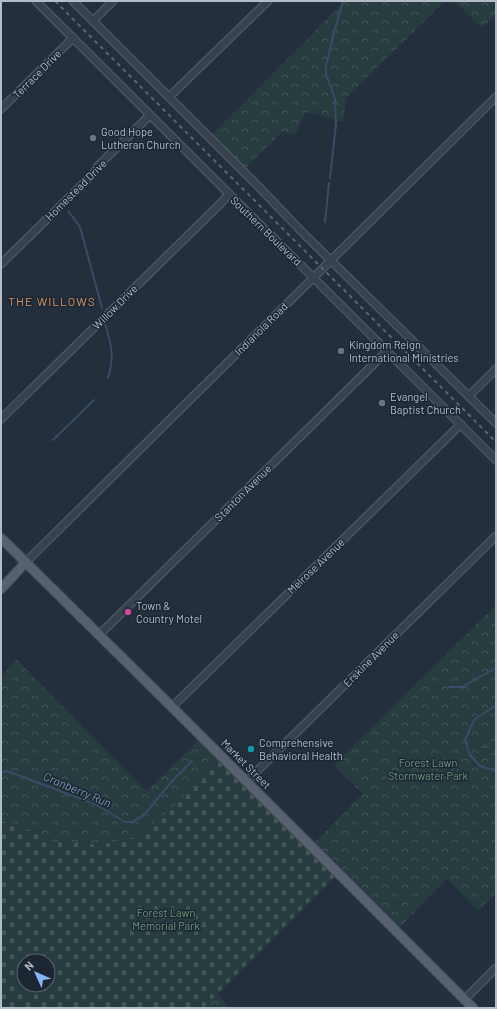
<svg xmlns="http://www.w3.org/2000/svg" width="497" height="1009" font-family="Barlow,sans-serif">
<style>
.forest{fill:url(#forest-crowns)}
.wetland{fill:url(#wetland-marsh)}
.cemetery{fill:url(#cemetery-stones);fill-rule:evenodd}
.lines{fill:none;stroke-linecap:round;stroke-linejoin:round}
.stream{stroke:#394c67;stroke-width:2}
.minor-casing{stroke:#565f6c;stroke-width:9}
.major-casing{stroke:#414a57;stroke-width:11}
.minor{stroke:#38414e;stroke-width:7}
.major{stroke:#56606e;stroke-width:9}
.rail{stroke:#5a6575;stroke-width:2;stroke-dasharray:4 4;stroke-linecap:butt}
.worship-dot{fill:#6b7280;stroke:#1d2633;stroke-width:1.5}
.hotel-dot{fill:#d1479c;stroke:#1d2633;stroke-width:1.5}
.culture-dot{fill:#0f9aa8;stroke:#1d2633;stroke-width:1.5}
.labels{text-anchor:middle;stroke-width:3;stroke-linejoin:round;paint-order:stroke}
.street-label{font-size:11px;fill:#b4bcc9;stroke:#1d2633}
.poi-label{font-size:11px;fill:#b4bcc9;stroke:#1d2633;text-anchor:start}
.park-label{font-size:11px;fill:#6b9a76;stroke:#1d2633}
.neighbourhood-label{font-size:12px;letter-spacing:1px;fill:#d59563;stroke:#1d2633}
.water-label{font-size:12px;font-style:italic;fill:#7c92b1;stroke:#1d2633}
</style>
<defs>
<pattern id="forest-crowns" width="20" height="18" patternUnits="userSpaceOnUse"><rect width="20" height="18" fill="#263c3f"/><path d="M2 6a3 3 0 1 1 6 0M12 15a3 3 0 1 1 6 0" fill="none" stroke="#435659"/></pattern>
<pattern id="wetland-marsh" width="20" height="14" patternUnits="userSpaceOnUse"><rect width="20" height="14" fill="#263c3f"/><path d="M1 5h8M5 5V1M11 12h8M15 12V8" fill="none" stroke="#435659"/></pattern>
<pattern id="cemetery-stones" width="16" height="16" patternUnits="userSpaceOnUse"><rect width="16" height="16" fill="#263c3f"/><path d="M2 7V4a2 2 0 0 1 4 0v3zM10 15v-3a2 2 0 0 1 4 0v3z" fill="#435659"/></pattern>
</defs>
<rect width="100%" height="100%" fill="#242f3e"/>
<g class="forest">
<path d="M 345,1 L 445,1 L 346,98 L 343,122 L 305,112 L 296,134 L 283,131 L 243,171 L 209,137 Z"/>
<path d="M 454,1 L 496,1 L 496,15 L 482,28 Z"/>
<path d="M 496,605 L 496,893 L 478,911 L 447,879 L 396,931 L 338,873 L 217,994 L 228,1006 L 226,1008 L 185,1008 L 311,846 L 363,794 L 334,765 Z"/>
<path d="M 16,659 L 146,791 L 202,737 L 223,758 L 168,812 L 136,837 L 100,845 L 54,841 L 24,828 L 1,821 L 1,677 Z"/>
</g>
<path class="wetland" d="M 496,731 L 496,757 L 490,758 L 480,755 L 478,746 L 484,736 Z"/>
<path class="cemetery" d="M 223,758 L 338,873 L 203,1008 L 1,1008 L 1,821 L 24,828 L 54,841 L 100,845 L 136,837 L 168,812 ZM 24,961 L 48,961 L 48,985 L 24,985 Z"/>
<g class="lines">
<g class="stream">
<path d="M 330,178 L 336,124 L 335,99 L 326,74 L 326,65 L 334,33 L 343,1"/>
<path d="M 68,211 L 75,220 L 80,227 L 102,308"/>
<path d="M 325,222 L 329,183"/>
<path d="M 105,323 C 111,344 115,356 108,378"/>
<path d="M 53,440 L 94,400"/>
<path d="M 449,687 L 462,687 L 496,668"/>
<path d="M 496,705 L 474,720 L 465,740 L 470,755 L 480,766 L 496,771"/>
<path d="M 1,773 L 7,771 L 97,805 L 125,822 L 132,822 L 143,816 L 173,780 L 192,761"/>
</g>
<g class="minor-casing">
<g id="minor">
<path d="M 36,1 C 189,154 343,307 496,460"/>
<path d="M 73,1 L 253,181 L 306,236 L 496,423"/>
<path d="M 93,21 L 113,1"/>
<path d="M 169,97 L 268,1"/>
<path d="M 1,109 L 73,38"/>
<path d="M 1,264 L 92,175 L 95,171 L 96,168 L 150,115"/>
<path d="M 469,396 L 496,369"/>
<path d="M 1,419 L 220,204 L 229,194"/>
<path d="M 26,562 L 496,97"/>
<path d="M 99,635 L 387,351"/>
<path d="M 172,707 L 461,424"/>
<path d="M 246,782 L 496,536"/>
<path d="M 465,999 L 496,968"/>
</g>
</g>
<g class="major-casing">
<g id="major">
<path d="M 1,538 L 172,707 L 473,1008"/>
<path d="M 1,589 L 26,562"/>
</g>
</g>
<use href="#minor" class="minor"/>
<use href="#major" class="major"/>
<path class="rail" d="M 55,1 L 496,442"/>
</g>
<g class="worship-dot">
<circle cx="93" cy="138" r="4"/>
<circle cx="341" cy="351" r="4"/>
<circle cx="382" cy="403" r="4"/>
</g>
<circle class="hotel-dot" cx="128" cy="612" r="4"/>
<circle class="culture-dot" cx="251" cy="749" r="4"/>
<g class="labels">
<g class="street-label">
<text transform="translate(37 74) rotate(-45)" y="4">Terrace Drive</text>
<text transform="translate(76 190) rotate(-45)" y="4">Homestead Drive</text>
<text transform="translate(266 231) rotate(44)" y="4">Southern Boulevard</text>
<text transform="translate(115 307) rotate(-45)" y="4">Willow Drive</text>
<text transform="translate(261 329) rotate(-45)" y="4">Indianola Road</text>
<text transform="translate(243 493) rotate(-45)" y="4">Stanton Avenue</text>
<text transform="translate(316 566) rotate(-44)" y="4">Melrose Avenue</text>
<text transform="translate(371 659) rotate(-45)" y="4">Erskine Avenue</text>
<text transform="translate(246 764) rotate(45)" y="4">Market Street</text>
</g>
<g class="poi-label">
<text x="101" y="136">Good Hope<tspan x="101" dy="13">Lutheran Church</tspan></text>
<text x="349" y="349">Kingdom Reign<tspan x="349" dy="13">International Ministries</tspan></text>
<text x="390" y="401">Evangel<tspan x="390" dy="13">Baptist Church</tspan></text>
<text x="136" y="610">Town &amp;<tspan x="136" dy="13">Country Motel</tspan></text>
<text x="259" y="747">Comprehensive<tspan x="259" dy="13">Behavioral Health</tspan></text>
</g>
<g class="park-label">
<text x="428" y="767">Forest Lawn<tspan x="428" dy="13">Stormwater Park</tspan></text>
<text x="166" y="917">Forest Lawn<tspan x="166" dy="13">Memorial Park</tspan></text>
</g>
<g class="neighbourhood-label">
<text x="52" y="306">THE WILLOWS</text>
</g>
<g class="water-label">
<text transform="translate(77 790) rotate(23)" y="4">Cranberry Run</text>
</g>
</g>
<rect width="497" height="1009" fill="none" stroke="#b4bcc9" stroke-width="4"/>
<g transform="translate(36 973) rotate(315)"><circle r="19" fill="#1d2633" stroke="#59626f"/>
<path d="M0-3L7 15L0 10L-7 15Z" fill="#8ab4f8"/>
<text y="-6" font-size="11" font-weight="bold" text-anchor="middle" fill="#b4bcc9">N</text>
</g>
</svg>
